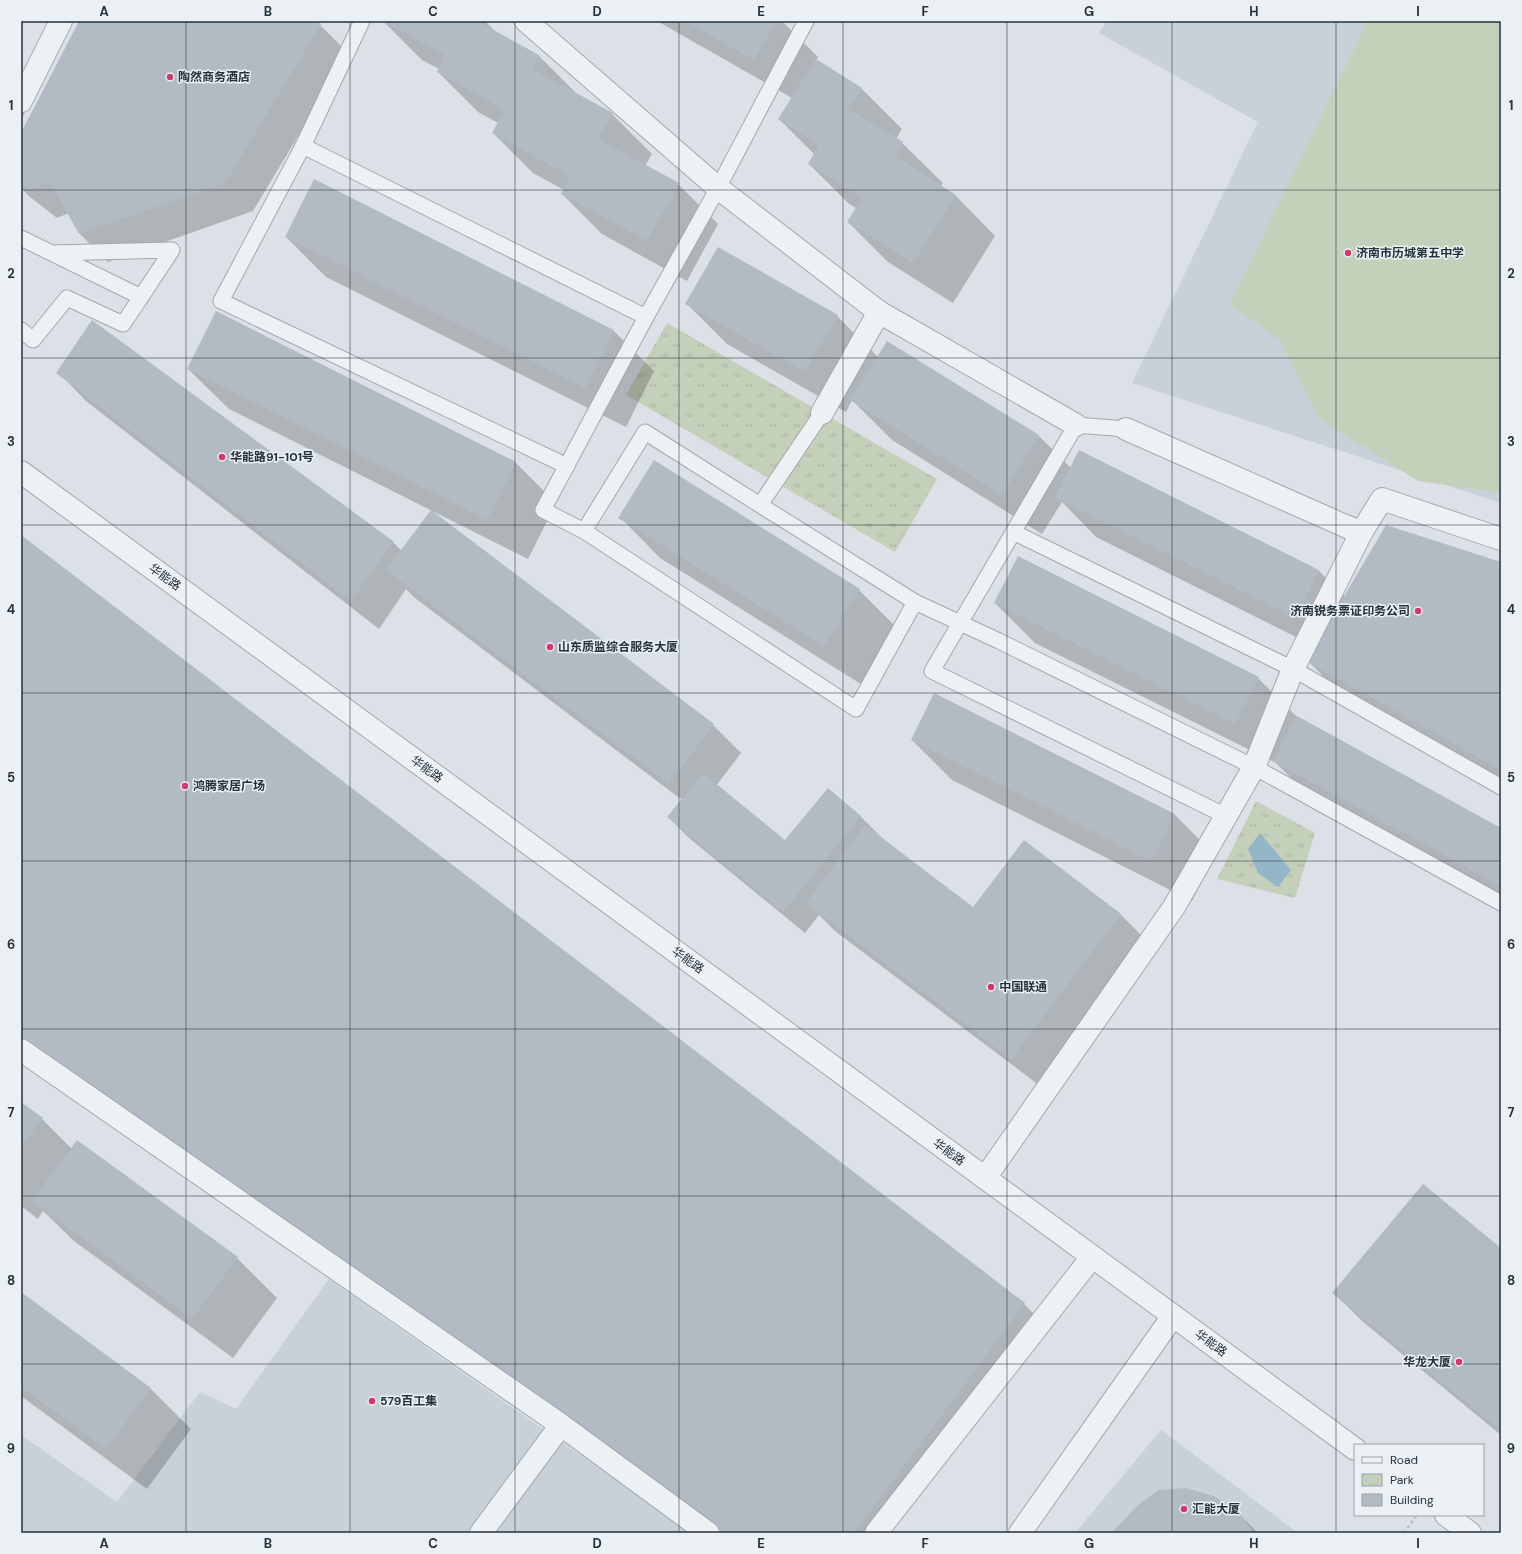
<svg xmlns="http://www.w3.org/2000/svg" width="1522" height="1554" font-family="'DM Sans','Noto Sans SC',sans-serif">
<style>
.built{fill:#c9d1d8}
.park{fill:url(#park-tufts)}
.garden{fill:#c5d0bb}
.water{fill:#94b7c8}
.shadow{fill:#0003}
.building{fill:#b2bbc3}
.lines{fill:none;stroke-linecap:round;stroke-linejoin:round}
.service-casing{stroke:#a0a9b0;stroke-width:17}
.minor-casing{stroke:#a0a9b0;stroke-width:24}
.tertiary-casing{stroke:#a0a9b0;stroke-width:24}
.path{stroke:#b9bfc4;stroke-width:2.5;stroke-dasharray:3 3;stroke-linecap:butt}
.service{stroke:#edf1f4;stroke-width:15}
.minor{stroke:#edf1f4;stroke-width:22}
.tertiary{stroke:#edf1f4;stroke-width:22}
.grid{fill:none;stroke:#24323c;stroke-width:1;stroke-opacity:0.55}
.poi-dot{fill:#d2386c;stroke:#eaf0f4;stroke-width:1.5}
.labels{text-anchor:middle;stroke-width:3;stroke-linejoin:round;paint-order:stroke}
.poi-label{font-size:12px;font-weight:bold;fill:#24323c;stroke:#eaf0f4;text-anchor:start}
.street-label{font-size:12px;fill:#24323c;stroke:#eaf0f4}
.neatline{fill:none;stroke:#24323c;stroke-width:1.5}
.grid-label{font-size:13px;text-anchor:middle;font-weight:bold;fill:#24323c}
</style>
<defs>
<pattern id="park-tufts" width="24" height="20" patternUnits="userSpaceOnUse"><rect width="24" height="20" fill="#c5d0bb"/><path d="M3 7l-1-3M5 7V3M7 7l1-3M15 17l-1-3M17 17v-4M19 17l1-3" fill="none" stroke="#a9b3a2"/></pattern>
</defs>
<rect width="100%" height="100%" fill="#dbe1e6"/>
<g class="built">
<path d="M 1107,21 L 1501,21 L 1501,503 L 1132,383 L 1258,122 L 1099,33 Z"/>
<path d="M 329,1279 L 691,1533 L 21,1533 L 21,1435 L 117,1502 L 200,1392 L 236,1409 Z"/>
<path d="M 1161,1430 L 1298,1533 L 1254,1533 L 1238,1512 L 1214,1496 L 1186,1488 L 1137,1506 L 1111,1533 L 1075,1533 Z"/>
</g>
<g class="park">
<path d="M 667,323 L 937,479 L 895,552 L 626,395 Z"/>
<path d="M 1256,801 L 1315,833 L 1295,898 L 1217,879 Z"/>
</g>
<path class="garden" d="M 1368,21 L 1501,21 L 1501,493 L 1418,481 L 1318,418 L 1280,340 L 1230,304 Z"/>
<path class="water" d="M 1260,833 L 1291,870 L 1278,887 L 1258,873 L 1248,849 Z"/>
<g class="shadow">
<path d="M 80,21 L 312,21 L 320,25 L 348,53 L 253,211 L 108,262 L 80,234 L 69,213 L 57,218 L 30,197 L 21,188 L 21,133 Z"/>
<path d="M 383,21 L 485,21 L 497,33 L 539,56 L 577,94 L 612,114 L 652,154 L 645,166 L 678,184 L 718,224 L 687,281 L 602,234 L 562,194 L 564,190 L 533,173 L 493,133 L 498,123 L 478,112 L 438,72 L 439,69 L 422,60 Z"/>
<path d="M 657,21 L 782,21 L 818,57 L 816,61 L 862,89 L 902,129 L 896,139 L 902,143 L 943,183 L 941,186 L 955,195 L 995,236 L 953,303 L 888,262 L 848,222 L 856,208 L 849,204 L 809,164 L 815,155 L 779,119 L 792,98 Z"/>
<path d="M 21,91 L 30,100 L 21,121 Z"/>
<path d="M 314,180 L 614,331 L 654,371 L 626,427 L 326,277 L 286,237 Z"/>
<path d="M 687,304 L 837,316 L 878,357 L 1038,435 L 1071,468 L 1079,451 L 1319,571 L 1345,597 L 1501,563 L 1501,781 L 1336,689 L 1308,661 L 1316,647 L 1096,537 L 1062,502 L 1042,534 L 892,440 L 852,400 L 846,412 L 727,344 Z"/>
<path d="M 217,312 L 516,463 L 556,503 L 528,559 L 229,409 L 188,369 Z"/>
<path d="M 58,372 L 392,541 L 402,551 L 713,725 L 741,753 L 716,786 L 785,841 L 828,790 L 861,817 L 882,838 L 973,909 L 1024,841 L 1121,915 L 1149,943 L 1040,1086 L 835,931 L 819,915 L 805,933 L 689,838 L 668,817 L 682,800 L 415,598 L 406,589 L 379,629 L 86,401 Z"/>
<path d="M 620,517 L 859,590 L 899,630 L 864,686 L 660,558 Z"/>
<path d="M 21,536 L 1024,1304 L 1045,1325 L 891,1533 L 705,1533 L 21,1043 Z"/>
<path d="M 995,603 L 1258,678 L 1298,718 L 1501,829 L 1501,904 L 1314,801 L 1276,763 L 1035,643 Z"/>
<path d="M 912,740 L 1175,815 L 1215,855 L 1192,901 L 952,780 Z"/>
<path d="M 21,1103 L 42,1119 L 72,1149 L 237,1258 L 277,1298 L 233,1358 L 74,1241 L 43,1211 L 38,1219 L 21,1206 Z"/>
<path d="M 1501,1249 L 1501,1435 L 1362,1321 L 1334,1293 Z"/>
<path d="M 21,1294 L 151,1389 L 191,1429 L 147,1489 L 21,1396 Z"/>
<path d="M 1238,1513 L 1258,1533 L 1114,1533 Z"/>
</g>
<g class="building">
<path d="M 79,21 L 315,21 L 321,24 L 225,183 L 79,234 L 50,182 L 28,190 L 21,185 L 21,133 Z"/>
<path d="M 383,21 L 477,21 L 539,55 L 532,69 L 613,113 L 598,139 L 679,183 L 647,241 L 561,194 L 570,176 L 492,133 L 505,110 L 437,72 L 445,55 Z"/>
<path d="M 685,21 L 776,21 L 754,60 Z"/>
<path d="M 816,59 L 862,88 L 849,109 L 903,142 L 895,156 L 956,195 L 913,263 L 847,222 L 862,198 L 808,164 L 819,145 L 778,119 Z"/>
<path d="M 314,179 L 614,330 L 585,388 L 285,237 Z"/>
<path d="M 718,247 L 838,315 L 805,372 L 685,304 Z"/>
<path d="M 216,311 L 516,462 L 487,520 L 187,369 Z"/>
<path d="M 92,320 L 393,541 L 351,601 L 56,373 Z"/>
<path d="M 887,341 L 1039,435 L 1002,495 L 850,400 Z"/>
<path d="M 1079,450 L 1319,570 L 1296,618 L 1055,497 Z"/>
<path d="M 654,460 L 860,589 L 824,646 L 618,518 Z"/>
<path d="M 431,510 L 714,724 L 669,784 L 386,570 Z"/>
<path d="M 1386,525 L 1501,562 L 1501,770 L 1306,661 Z"/>
<path d="M 21,535 L 1025,1303 L 854,1533 L 712,1533 L 21,1038 Z"/>
<path d="M 1018,556 L 1259,677 L 1235,724 L 994,603 Z"/>
<path d="M 934,693 L 1175,814 L 1151,861 L 911,740 Z"/>
<path d="M 1297,716 L 1501,828 L 1501,886 L 1273,761 Z"/>
<path d="M 703,773 L 785,840 L 828,788 L 861,816 L 783,912 L 667,817 Z"/>
<path d="M 865,825 L 973,907 L 1024,840 L 1121,914 L 1011,1059 L 806,903 Z"/>
<path d="M 21,1102 L 43,1118 L 21,1147 Z"/>
<path d="M 77,1140 L 238,1257 L 192,1319 L 32,1201 Z"/>
<path d="M 1423,1184 L 1501,1248 L 1501,1431 L 1332,1293 Z"/>
<path d="M 21,1292 L 151,1388 L 106,1449 L 21,1387 Z"/>
<path d="M 1186,1488 L 1214,1496 L 1238,1512 L 1254,1533 L 1111,1533 L 1137,1506 L 1158,1490 Z"/>
</g>
<g class="lines">
<g class="service-casing">
<g id="service">
<path d="M 362,21 L 303,146 L 646,317"/>
<path d="M 303,146 L 221,301 L 567,466"/>
<path d="M 21,238 L 141,297 L 172,250 L 52,253"/>
<path d="M 21,330 L 33,340 L 67,298 L 123,324 L 141,297"/>
<path d="M 1126,429 L 1076,425 L 932,671 L 1226,816"/>
<path d="M 760,505 L 645,432 L 584,531 L 856,709 L 915,602 L 760,505 L 822,413"/>
<path d="M 584,531 L 543,510 L 646,317 L 718,188 L 806,21"/>
<path d="M 1013,532 L 1293,669 L 1501,787"/>
<path d="M 915,602 L 999,641 L 1254,767 L 1501,903"/>
</g>
</g>
<g class="minor-casing">
<g id="minor">
<path d="M 526,21 L 718,188 L 879,312 L 1076,425"/>
<path d="M 21,101 L 61,21"/>
<path d="M 822,413 L 879,312"/>
<path d="M 1348,527 L 1361,533 L 1382,499 L 1501,539"/>
<path d="M 21,1050 L 561,1425 L 708,1533"/>
<path d="M 985,1178 L 1174,907 L 1254,767 L 1293,669 L 1361,533 L 1126,429"/>
<path d="M 481,1533 L 561,1425"/>
<path d="M 876,1533 L 1092,1257"/>
<path d="M 1020,1533 L 1173,1316"/>
</g>
</g>
<g class="tertiary-casing">
<g id="tertiary">
<path d="M 21,472 L 1355,1449"/>
<path d="M 1446,1515 L 1470,1533"/>
</g>
</g>
<path class="path" d="M 1404,1533 L 1417,1515"/>
<use href="#service" class="service"/>
<use href="#minor" class="minor"/>
<use href="#tertiary" class="tertiary"/>
</g>
<path class="grid" d="M 186,21 L 186,1533M 350,21 L 350,1533M 515,21 L 515,1533M 679,21 L 679,1533M 843,21 L 843,1533M 1007,21 L 1007,1533M 1172,21 L 1172,1533M 1336,21 L 1336,1533M 21,190 L 1501,190M 21,358 L 1501,358M 21,525 L 1501,525M 21,693 L 1501,693M 21,861 L 1501,861M 21,1029 L 1501,1029M 21,1196 L 1501,1196M 21,1364 L 1501,1364"/>
<g class="poi-dot">
<circle cx="170" cy="77" r="4"/>
<circle cx="1348" cy="253" r="4"/>
<circle cx="222" cy="457" r="4"/>
<circle cx="1418" cy="611" r="4"/>
<circle cx="550" cy="647" r="4"/>
<circle cx="185" cy="786" r="4"/>
<circle cx="991" cy="987" r="4"/>
<circle cx="1459" cy="1362" r="4"/>
<circle cx="372" cy="1401" r="4"/>
<circle cx="1184" cy="1509" r="4"/>
</g>
<g class="labels">
<g class="poi-label">
<text x="178" y="81">陶然商务酒店</text>
<text x="1356" y="257">济南市历城第五中学</text>
<text x="230" y="461">华能路91-101号</text>
<text x="1410" y="615" text-anchor="end">济南锐务票证印务公司</text>
<text x="558" y="651">山东质监综合服务大厦</text>
<text x="193" y="790">鸿腾家居广场</text>
<text x="999" y="991">中国联通</text>
<text x="1451" y="1366" text-anchor="end">华龙大厦</text>
<text x="380" y="1405">579百工集</text>
<text x="1192" y="1513">汇能大厦</text>
</g>
<g class="street-label">
<text transform="translate(165 577) rotate(36)" y="4">华能路</text>
<text transform="translate(427 769) rotate(36)" y="4">华能路</text>
<text transform="translate(688 960) rotate(36)" y="4">华能路</text>
<text transform="translate(949 1152) rotate(36)" y="4">华能路</text>
<text transform="translate(1211 1343) rotate(36)" y="4">华能路</text>
</g>
</g>
<rect width="1522" height="1554" fill="none" stroke="#eaf0f4" stroke-width="44"/>
<rect x="1354" y="1444" width="130" height="72" fill="#eaf0f4" stroke="#9ba4aa"/>
<rect x="1362" y="1457" width="20" height="6" fill="#edf1f4" stroke="#9ba4aa"/>
<text x="1390" y="1464" font-size="12" fill="#24323c">Road</text>
<rect x="1362" y="1474" width="20" height="12" fill="url(#park-tufts)" stroke="#9ba4aa"/>
<text x="1390" y="1484" font-size="12" fill="#24323c">Park</text>
<rect x="1362" y="1494" width="20" height="12" fill="#b2bbc3" stroke="#9ba4aa"/>
<text x="1390" y="1504" font-size="12" fill="#24323c">Building</text>
<rect x="22" y="22" width="1478" height="1510" class="neatline"/>
<g class="grid-label">
<text x="104" y="16">A</text>
<text x="268" y="16">B</text>
<text x="433" y="16">C</text>
<text x="597" y="16">D</text>
<text x="761" y="16">E</text>
<text x="925" y="16">F</text>
<text x="1089" y="16">G</text>
<text x="1254" y="16">H</text>
<text x="1418" y="16">I</text>
<text x="11" y="110">1</text>
<text x="1511" y="110">1</text>
<text x="11" y="278">2</text>
<text x="1511" y="278">2</text>
<text x="11" y="446">3</text>
<text x="1511" y="446">3</text>
<text x="11" y="614">4</text>
<text x="1511" y="614">4</text>
<text x="11" y="782">5</text>
<text x="1511" y="782">5</text>
<text x="11" y="949">6</text>
<text x="1511" y="949">6</text>
<text x="11" y="1117">7</text>
<text x="1511" y="1117">7</text>
<text x="11" y="1285">8</text>
<text x="1511" y="1285">8</text>
<text x="11" y="1453">9</text>
<text x="1511" y="1453">9</text>
<text x="104" y="1548">A</text>
<text x="268" y="1548">B</text>
<text x="433" y="1548">C</text>
<text x="597" y="1548">D</text>
<text x="761" y="1548">E</text>
<text x="925" y="1548">F</text>
<text x="1089" y="1548">G</text>
<text x="1254" y="1548">H</text>
<text x="1418" y="1548">I</text>
</g>
</svg>
